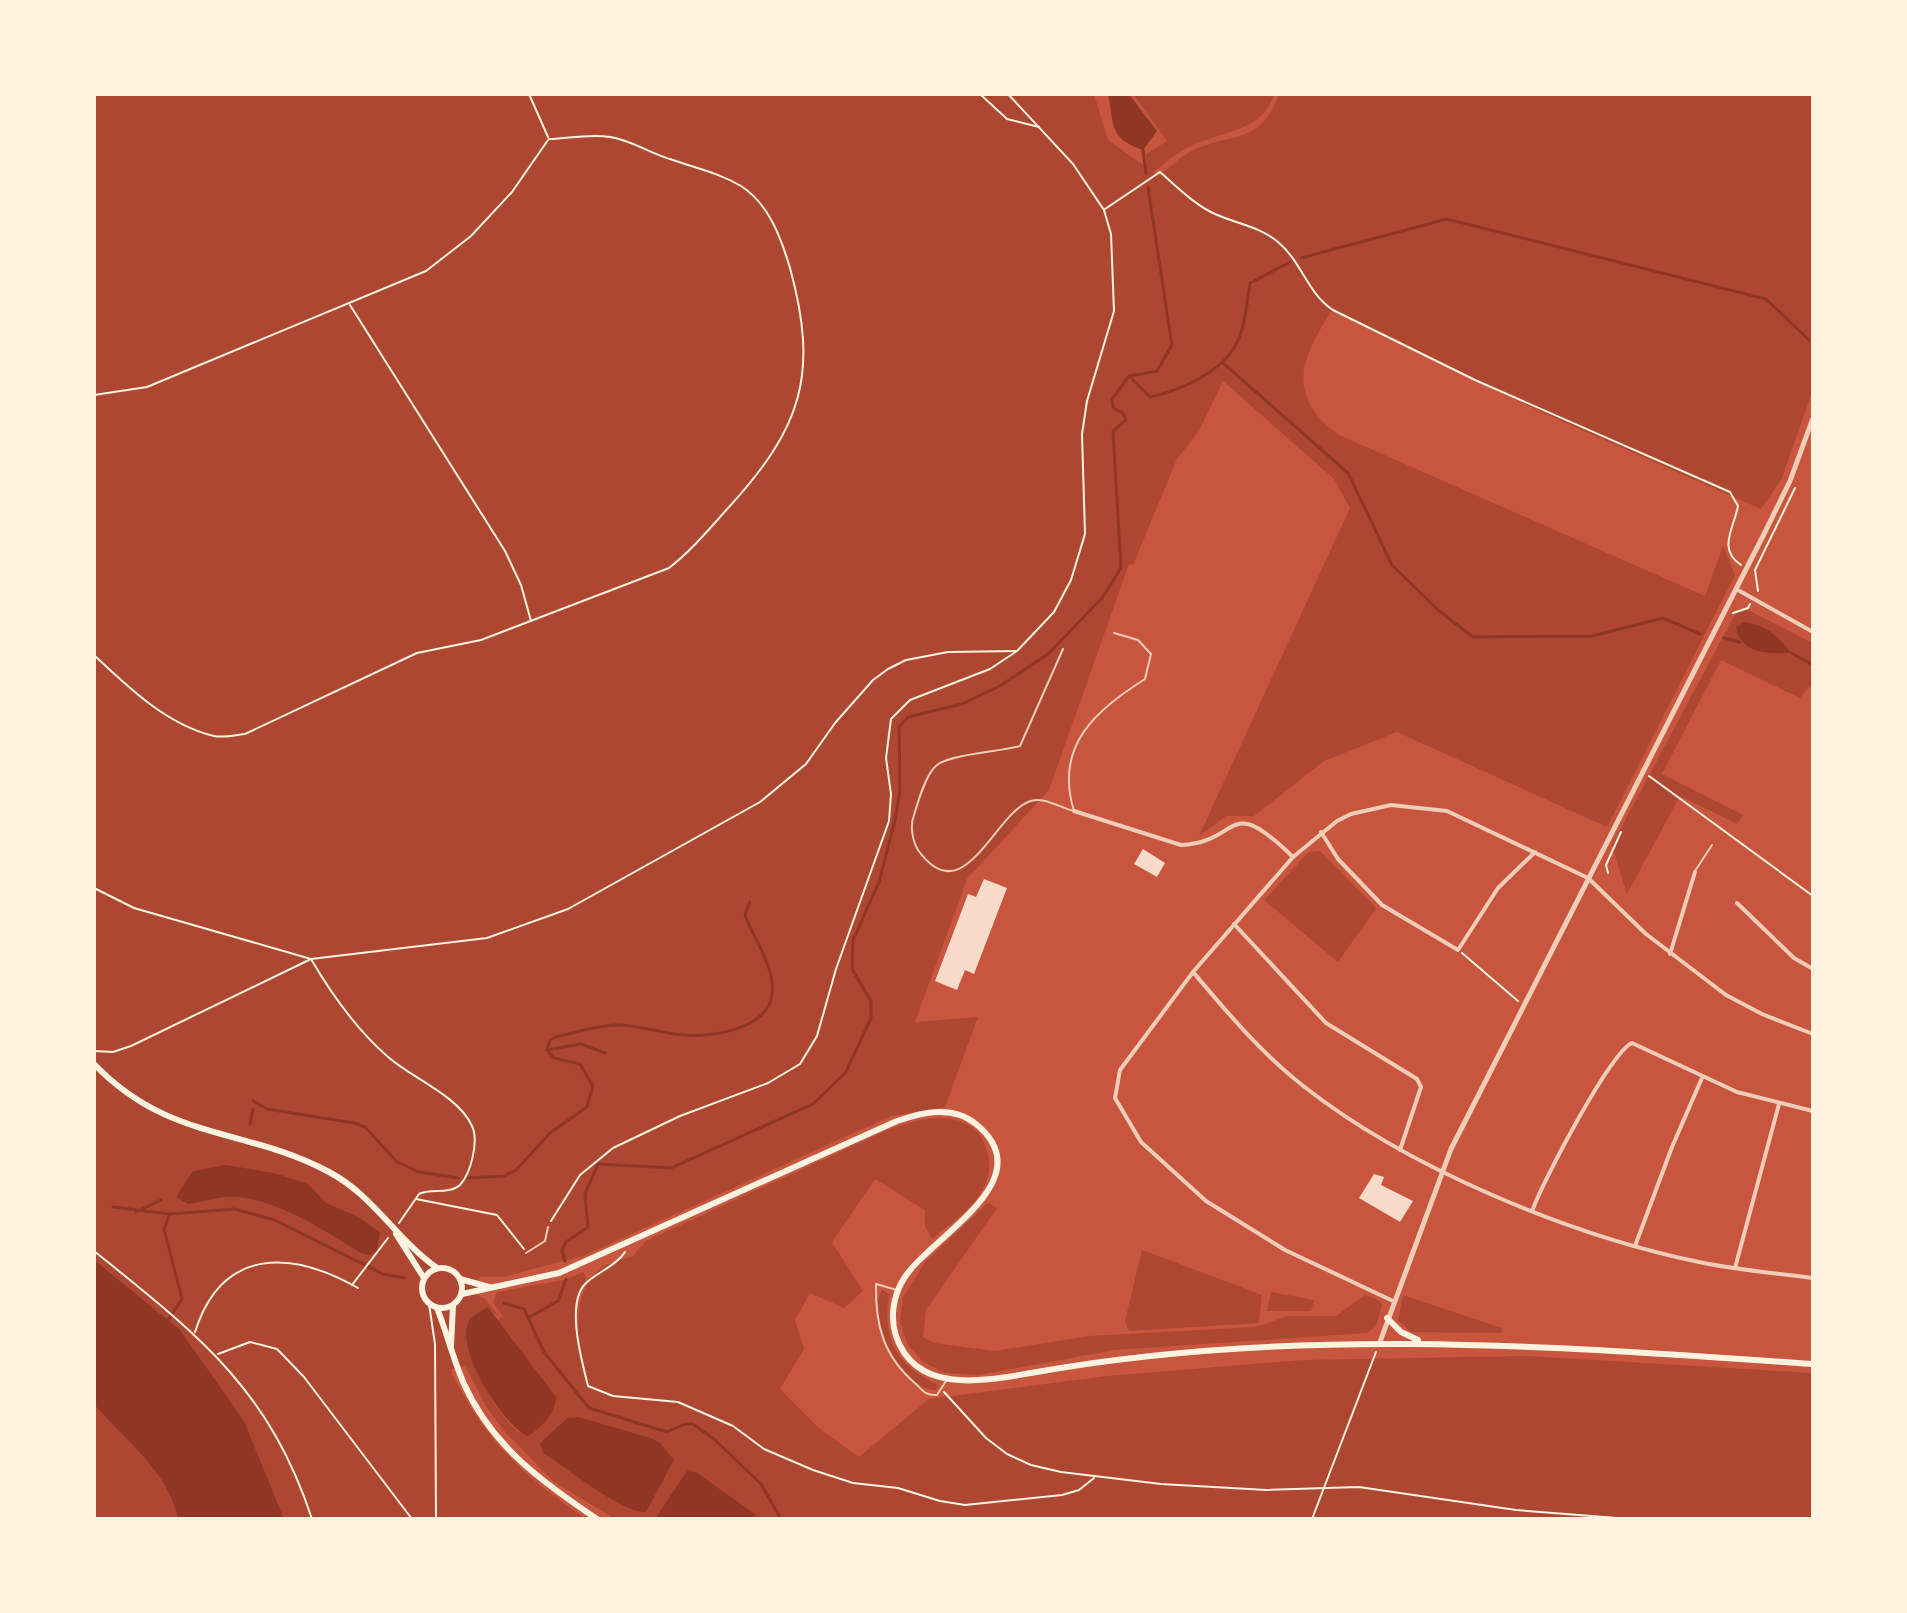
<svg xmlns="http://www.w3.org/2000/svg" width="1907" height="1613" font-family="Poppins,sans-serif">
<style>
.green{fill:#ae4732;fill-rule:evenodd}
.water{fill:#8f3625}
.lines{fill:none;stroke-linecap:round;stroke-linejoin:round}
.stream{stroke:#8f3625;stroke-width:3}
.building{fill:#f7dbc8}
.path{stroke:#fff3e0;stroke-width:2}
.service{stroke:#f1ccb7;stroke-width:2}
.minor{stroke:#f1ccb7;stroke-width:4}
.tertiary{stroke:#f1ccb7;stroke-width:5}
.secondary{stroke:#fff3e0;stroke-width:6}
</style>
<rect width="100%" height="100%" fill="#c8553d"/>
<g class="green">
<path d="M 94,94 L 1094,94 L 1108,140 L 1146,167 L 1146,154 L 1167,141 L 1133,94 L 1274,94 C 1264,133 1215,132 1185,149 C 1174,155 1164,164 1154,172 L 1157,176 C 1168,169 1177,160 1188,153 C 1228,131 1260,148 1279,94 L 1813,94 L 1813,389 L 1782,478 L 1761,509 L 1546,414 L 1332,310 C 1301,359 1285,395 1339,435 L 1705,596 L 1723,546 L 1735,575 L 1607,827 L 1397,732 L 1324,761 L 1254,816 L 1226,816 L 1199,836 L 1350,508 L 1334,479 L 1223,381 L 1199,431 L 1177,459 L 1133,565 L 1129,564 L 1049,790 L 967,879 L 915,1022 L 978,1017 L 945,1107 L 891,1116 L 585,1255 L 504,1277 L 479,1277 L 478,1296 L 485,1299 L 500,1318 L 488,1308 L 472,1317 C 475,1366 481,1396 518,1432 L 536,1431 L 556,1406 L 557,1398 L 498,1320 L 503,1316 L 493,1303 L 497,1292 L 564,1280 L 584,1272 L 586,1281 C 572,1297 575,1324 579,1343 C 575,1299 584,1265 632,1257 L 646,1241 L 881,1133 C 914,1119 973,1102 987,1151 C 991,1163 990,1175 984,1187 C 973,1209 951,1223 932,1239 L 925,1226 L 925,1210 L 875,1179 L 832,1242 L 863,1291 L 844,1308 L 810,1293 L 795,1320 L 804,1349 L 780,1389 L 820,1429 L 859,1457 L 929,1399 L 1107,1376 L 1304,1360 L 1527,1356 L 1813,1373 L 1813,1519 L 756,1519 L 755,1514 L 696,1472 L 688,1471 L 655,1519 L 615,1519 L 554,1482 L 504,1431 L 487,1408 L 465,1366 L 450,1370 C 485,1441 522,1475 586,1519 L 94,1519 ZM 579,1417 L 651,1438 L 673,1460 L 646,1511 C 622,1513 566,1467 544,1453 L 540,1443 L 567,1418 Z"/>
<path d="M 1744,608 L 1813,643 L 1813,688 L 1809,687 L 1800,698 L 1721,660 L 1662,774 L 1743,815 L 1737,824 L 1680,796 L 1627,894 L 1612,845 L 1734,616 Z"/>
<path d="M 1320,851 L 1376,908 L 1338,962 L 1264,900 L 1309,852 Z"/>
<path d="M 988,1203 L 997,1208 L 926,1310 L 923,1337 L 934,1343 L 995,1351 L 1089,1336 L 1255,1327 L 1288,1316 L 1336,1316 L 1365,1295 L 1378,1300 L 1382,1305 L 1376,1326 L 1367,1333 L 1114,1350 L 979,1375 L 946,1373 L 923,1362 L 908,1345 L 900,1322 L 903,1297 L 926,1261 Z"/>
<path d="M 1142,1250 L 1262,1295 L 1259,1323 L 1129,1331 L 1125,1321 Z"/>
<path d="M 882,1290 L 889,1294 C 882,1342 897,1364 938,1385 L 936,1390 C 903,1391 866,1317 882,1290 Z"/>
<path d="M 1271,1292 L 1314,1300 L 1311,1311 L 1267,1311 Z"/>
<path d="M 1403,1295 L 1502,1328 L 1501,1333 L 1411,1332 L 1398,1321 Z"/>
</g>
<g class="water">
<path d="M 1108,94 L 1129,94 L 1157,131 L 1143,150 C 1107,137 1115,125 1108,94 Z"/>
<path d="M 1745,622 C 1767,626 1777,635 1791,653 C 1766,654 1742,654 1736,627 Z"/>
<path d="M 226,1165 L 274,1173 L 308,1184 L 326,1203 L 359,1217 L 380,1233 L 377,1250 L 369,1255 L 361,1253 C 325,1231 280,1201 237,1197 C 222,1195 203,1202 188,1204 L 176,1197 L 193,1171 Z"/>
<path d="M 94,1260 L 180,1330 L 244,1421 L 284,1519 L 178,1519 C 169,1471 124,1440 94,1404 Z"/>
<path d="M 488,1307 L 557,1398 C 555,1412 541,1429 528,1436 C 503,1426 456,1351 468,1323 C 472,1315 481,1311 488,1307 Z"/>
<path d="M 579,1417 L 651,1438 L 660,1443 L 674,1460 L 646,1512 C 621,1513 566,1467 543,1453 L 540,1443 L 567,1418 Z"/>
<path d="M 687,1471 L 696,1472 L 755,1514 L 756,1519 L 655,1519 Z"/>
</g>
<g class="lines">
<g class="stream">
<path d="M 1143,150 L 1146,174"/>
<path d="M 1301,258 L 1447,219 L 1766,299 L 1809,340"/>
<path d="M 1223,363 L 1348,473 L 1392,565 L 1438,610 L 1473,637 L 1592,636 L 1663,618 L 1700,634"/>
<path d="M 1130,376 L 1157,371 L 1172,345 L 1148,188"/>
<path d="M 1724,638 L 1740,642"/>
<path d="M 1791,653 L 1813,665"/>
<path d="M 547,1050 L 581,1044 L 605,1053"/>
<path d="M 253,1101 L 267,1109 L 354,1123 L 365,1127 L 397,1162 L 419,1172 L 458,1178"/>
<path d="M 250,1124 L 253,1109"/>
<path d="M 467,1178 L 504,1176 L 516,1170 L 550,1133 L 587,1107 L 593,1086 L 580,1064 L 554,1058 L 547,1050 L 550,1040 L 556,1037 C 576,1032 596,1026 616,1025 C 639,1025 661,1033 684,1035 C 711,1037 767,1030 772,995 C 776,967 753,939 745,915 L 750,902"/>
<path d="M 113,1207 L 170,1214 L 234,1209 L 275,1220 L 383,1274 L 404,1278"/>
<path d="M 136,1212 L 161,1200"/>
<path d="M 565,1261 L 562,1250 L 566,1242 L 588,1227 L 585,1194 L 598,1164 L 671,1168 L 813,1104 L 846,1072 L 871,1018 L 871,1001 L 852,969 L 853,940 L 879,882 L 895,820 L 900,789 L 899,727 L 908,717 L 962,704 L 1000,686 L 1048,654 L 1102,598 L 1121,568 L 1113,431 L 1126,420 L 1123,413 L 1113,408 L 1112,399 L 1129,376 L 1150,397 C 1182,390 1225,371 1238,340 C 1246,323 1247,301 1250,283 L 1290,262"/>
<path d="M 504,1303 L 524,1309 L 544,1352 L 589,1408 L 667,1432 L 685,1424 L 693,1424 L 714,1439 L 761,1484 L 781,1519"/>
<path d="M 528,1318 L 558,1301 L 566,1279"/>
<path d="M 166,1323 L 182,1299 L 164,1229 L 170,1214"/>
</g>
</g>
<g class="building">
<path d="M 1143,849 L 1165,863 L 1157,877 L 1134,864 Z"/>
<path d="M 984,879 L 1007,888 L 974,974 L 965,970 L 957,990 L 935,981 L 968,894 L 976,897 Z"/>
<path d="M 1374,1174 L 1384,1177 L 1381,1185 L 1413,1201 L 1400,1222 L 1359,1198 Z"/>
</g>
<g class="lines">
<g class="path">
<path d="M 529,94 L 548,137"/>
<path d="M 980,94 L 1007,119 L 1039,127"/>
<path d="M 1105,209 L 1160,172 C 1177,187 1195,205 1215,214 C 1237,224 1259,226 1278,242 C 1302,262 1307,293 1333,310 L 1475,380 L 1730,492 L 1738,506 C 1734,528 1717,549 1741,565"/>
<path d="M 350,305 L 505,551 L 521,585 L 531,621"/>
<path d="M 94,395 L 147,387 L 426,271 L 471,236 L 512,192 L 548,140"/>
<path d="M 1758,591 L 1755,570 L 1795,488"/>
<path d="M 1733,613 L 1748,608 L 1750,604"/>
<path d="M 94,655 C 128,687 167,725 214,736 C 223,738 236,735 245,734 L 417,653 L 481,640 L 669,568 C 692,550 710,528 729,507 C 802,427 819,374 790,268 C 781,238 769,204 741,186 C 719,173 696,168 673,160 C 655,155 639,145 622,140 C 601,132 571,138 549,139"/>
<path d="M 1649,776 L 1813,896"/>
<path d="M 1608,873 L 1606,865 L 1621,832"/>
<path d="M 94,888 L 134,908 L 311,959 C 332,995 356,1029 387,1056 C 411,1078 458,1095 472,1126 C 479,1141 471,1173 460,1185 C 449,1195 431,1188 419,1194 L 399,1223"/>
<path d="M 1462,953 L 1518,1001"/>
<path d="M 94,1051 L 113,1052 L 131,1046 L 311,959 L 487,938 L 568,909 L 760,802 L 806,764 L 835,723 L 873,680 L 888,669 L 906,660 L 948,652 L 1016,651"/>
<path d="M 416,1199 L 497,1215 L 524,1249"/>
<path d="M 551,1221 L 580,1175 L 613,1148 L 680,1116 L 768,1083 L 800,1064 L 817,1036 L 836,969 L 889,821 L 891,794 L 886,758 L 891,719 L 910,700 L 990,669 L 1017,651 L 1054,612 L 1071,580 L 1085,534 L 1082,434 L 1087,401 L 1114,311 L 1111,234 L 1104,210 L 1073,164 L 1008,94"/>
<path d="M 94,1251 C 197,1334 269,1388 312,1519"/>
<path d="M 625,1252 C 617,1265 598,1272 586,1283 C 565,1303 582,1361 588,1386 L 613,1396 L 678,1402 L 733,1426 L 764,1449 L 813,1470 L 853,1483 L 898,1488 L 940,1501 L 965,1505 L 1062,1495 L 1079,1490 L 1094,1478"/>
<path d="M 352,1285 L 388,1238"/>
<path d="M 429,1304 L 435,1344 L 436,1519"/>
<path d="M 195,1332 C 222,1247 291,1250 358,1288"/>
<path d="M 218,1354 L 250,1342 L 277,1349 L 304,1377 L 412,1519"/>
<path d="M 944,1392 L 986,1438 L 1007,1454 L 1031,1465 L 1061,1472 L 1161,1484 L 1266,1490 L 1359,1487 L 1516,1510 L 1630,1519"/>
<path d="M 1312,1519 L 1376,1352"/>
</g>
<g class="service">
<path d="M 1063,649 L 1020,746 C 999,752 952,754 937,765 C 926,773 918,802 914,815 C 910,825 912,840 918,850 C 963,913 993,817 1028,802 C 1043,795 1060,808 1074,811 C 1054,746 1095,711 1145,679 L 1151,654 L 1138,640 L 1114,633"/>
<path d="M 1695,871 L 1712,845"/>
<path d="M 526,1253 L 545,1241 L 548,1227"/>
<path d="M 897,1290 L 876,1284 C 875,1326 884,1357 916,1384 C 923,1391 926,1396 937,1395 L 946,1381"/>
</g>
<g class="minor">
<path d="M 1736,589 L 1813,632"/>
<path d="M 1074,811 L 1181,845 C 1243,842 1225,791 1293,857"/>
<path d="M 1321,832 L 1338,859 L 1382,905 L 1458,950 L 1498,888 L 1535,852"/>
<path d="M 1737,903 L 1794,958 L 1813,969"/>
<path d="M 1234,924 L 1326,1023 L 1417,1079 L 1421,1087 L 1400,1150"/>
<path d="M 1670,954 L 1695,872"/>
<path d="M 1193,972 C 1227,1012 1261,1053 1302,1085 C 1407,1168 1569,1235 1699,1262 C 1736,1270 1775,1273 1813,1278"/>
<path d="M 1533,1209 C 1543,1181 1610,1053 1632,1043 L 1737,1092 L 1813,1111"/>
<path d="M 1635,1246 L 1672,1147 L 1702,1078"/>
<path d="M 1735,1268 L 1779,1104"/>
<path d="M 1393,1301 L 1285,1250 L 1206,1201 L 1141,1142 L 1115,1098 L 1120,1070 L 1193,972 L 1293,857 L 1337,821 L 1351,814 L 1391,805 L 1447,811 L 1588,878 L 1646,934 L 1726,995 L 1762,1014 L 1813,1034"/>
</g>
<path class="tertiary" d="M 1380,1342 L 1451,1149 L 1764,534 L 1790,481 L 1813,418"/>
<g class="secondary">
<path d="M 94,1064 C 169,1142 245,1127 329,1172 C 373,1195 397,1240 437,1268"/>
<path d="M 396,1234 L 424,1278"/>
<circle cx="442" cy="1288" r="20"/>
<path d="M 460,1279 L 489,1287"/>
<path d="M 462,1294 L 559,1273 L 897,1121 C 923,1112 953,1105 976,1124 C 1046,1181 926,1239 903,1280 C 893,1297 890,1318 896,1336 C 916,1395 984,1381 1031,1373 C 1290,1326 1552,1346 1813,1364"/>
<path d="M 437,1308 C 447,1333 453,1359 464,1384 C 492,1446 542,1482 597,1519"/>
<path d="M 1387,1318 L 1401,1332 L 1418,1340"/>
<path d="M 451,1346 L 453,1305"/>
</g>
</g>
<rect width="1907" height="1613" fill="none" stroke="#fff3e0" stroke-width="192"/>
</svg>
